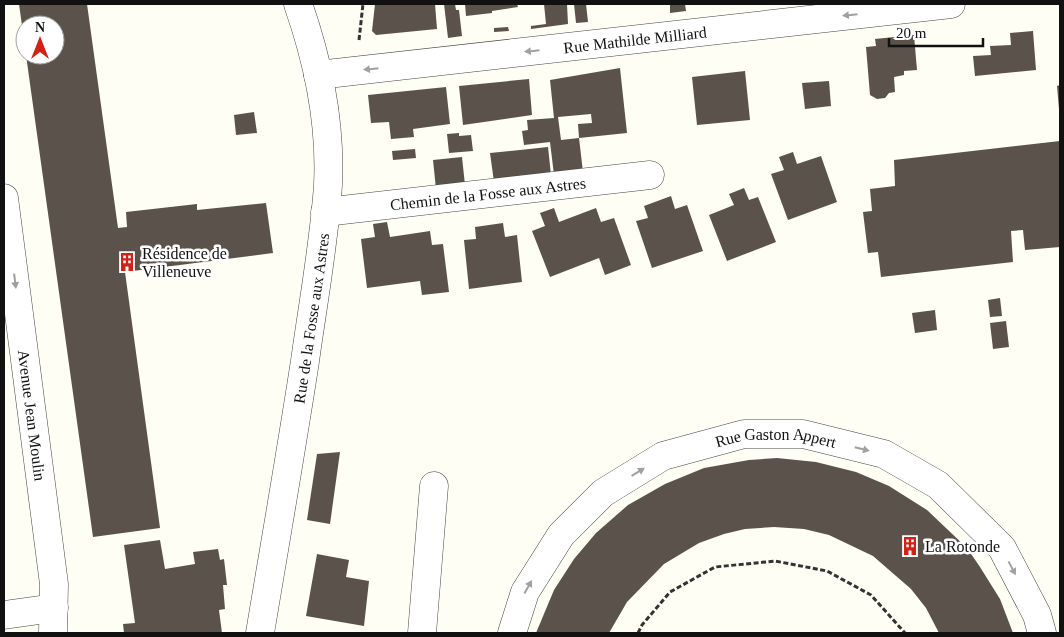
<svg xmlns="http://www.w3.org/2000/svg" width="1064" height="637" font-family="Georgia,serif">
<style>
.building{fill:#5b534b}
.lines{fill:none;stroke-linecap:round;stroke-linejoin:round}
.minor-casing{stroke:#444;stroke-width:29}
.path{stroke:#333;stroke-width:3;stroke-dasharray:5 2.5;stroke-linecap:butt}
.minor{stroke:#fff;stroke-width:28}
.oneway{fill:#a0a0a0}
.labels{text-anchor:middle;stroke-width:5;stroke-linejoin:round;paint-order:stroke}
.street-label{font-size:16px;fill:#111;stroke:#fff}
.poi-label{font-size:16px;fill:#111;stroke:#fff;text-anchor:start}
</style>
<rect width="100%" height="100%" fill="#fffef4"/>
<g class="building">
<path d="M 19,4 L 87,4 L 118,228 L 127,227 L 126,212 L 197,204 L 197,210 L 266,203 L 273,253 L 125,272 L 160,528 L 93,537 L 26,55 L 55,55 L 55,25 L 25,25 L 24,40 Z"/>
<path d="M 375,4 L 435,4 L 437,29 L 376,35 L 372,31 Z"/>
<path d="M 444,4 L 455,4 L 456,10 L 459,10 L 462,36 L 448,38 Z"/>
<path d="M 465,4 L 517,4 L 518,7 L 492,11 L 492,13 L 466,16 Z"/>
<path d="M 544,4 L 567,4 L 568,24 L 531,29 L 531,26 L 546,24 Z"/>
<path d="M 574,4 L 586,4 L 588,22 L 576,23 Z"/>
<path d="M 670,4 L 685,4 L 686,11 L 670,13 Z"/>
<path d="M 508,27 L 509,31 L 494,32 L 494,28 Z"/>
<path d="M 1033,31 L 1036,70 L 975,76 L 973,56 L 991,55 L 990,46 L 1011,45 L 1010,33 Z"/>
<path d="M 914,35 L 917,70 L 904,71 L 904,75 L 894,77 L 895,92 L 889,93 L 885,98 L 877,99 L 870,95 L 866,47 L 876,46 L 875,39 Z"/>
<path d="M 620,68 L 627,133 L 579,138 L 578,124 L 592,123 L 591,114 L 558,117 L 561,140 L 579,138 L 583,172 L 554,175 L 550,142 L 524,145 L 522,131 L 528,130 L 527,120 L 554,118 L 550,80 Z"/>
<path d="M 745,71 L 750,120 L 697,125 L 692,77 Z"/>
<path d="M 529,79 L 532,115 L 463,125 L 459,86 Z"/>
<path d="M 829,81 L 831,106 L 805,109 L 802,83 Z"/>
<path d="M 1060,85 L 1060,109 L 1059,109 L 1057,86 Z"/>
<path d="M 446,87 L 450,124 L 413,129 L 414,137 L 391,139 L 389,122 L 371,123 L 368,95 Z"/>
<path d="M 254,112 L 257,133 L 236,135 L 234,115 Z"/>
<path d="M 459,133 L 459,136 L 471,135 L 473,151 L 449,153 L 447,134 Z"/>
<path d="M 1060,141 L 1060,247 L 1025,250 L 1023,230 L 1011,231 L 1013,262 L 881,277 L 878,252 L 868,253 L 863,212 L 872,211 L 870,189 L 895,186 L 894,160 Z"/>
<path d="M 548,147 L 551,175 L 494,182 L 490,153 Z"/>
<path d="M 415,149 L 416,158 L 393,160 L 392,151 Z"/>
<path d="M 793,152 L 797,164 L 821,156 L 837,202 L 788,220 L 771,174 L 784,170 L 779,157 Z"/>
<path d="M 462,157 L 465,185 L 436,189 L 433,160 Z"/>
<path d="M 744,188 L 749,200 L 758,197 L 776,242 L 727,261 L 709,215 L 734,205 L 729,194 Z"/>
<path d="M 671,196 L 675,209 L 687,205 L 703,251 L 652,268 L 636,221 L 648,218 L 644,206 Z"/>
<path d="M 554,208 L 559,222 L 596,208 L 601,222 L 614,218 L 631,265 L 605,275 L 599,258 L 550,277 L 532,231 L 545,226 L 540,213 Z"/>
<path d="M 387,222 L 390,237 L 430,231 L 432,245 L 443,244 L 449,292 L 422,295 L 420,281 L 367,288 L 361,239 L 375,237 L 373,224 Z"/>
<path d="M 503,223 L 505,237 L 517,235 L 522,282 L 469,289 L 464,240 L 476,239 L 475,227 Z"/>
<path d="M 1000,298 L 1002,316 L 990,317 L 988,300 Z"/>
<path d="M 935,310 L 937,330 L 915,333 L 912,313 Z"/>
<path d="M 1006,321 L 1009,347 L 993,349 L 990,323 Z"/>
<path d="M 340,452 L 330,524 L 307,520 L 317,454 Z"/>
<path d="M 777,458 L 816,462 L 856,472 L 889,486 L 927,510 L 967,548 L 980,567 L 1000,599 L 1013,633 L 939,633 L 926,608 L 911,589 L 873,556 L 829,535 L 804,529 L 774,527 L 745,529 L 724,534 L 699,543 L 664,564 L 627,602 L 609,633 L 536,633 L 554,590 L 574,559 L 596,533 L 628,505 L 665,484 L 704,468 L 749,460 Z"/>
<path d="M 160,540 L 165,569 L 195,564 L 193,552 L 218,549 L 220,560 L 224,559 L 227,585 L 223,585 L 225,609 L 219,610 L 222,633 L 124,633 L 123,624 L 135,623 L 124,545 Z"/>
<path d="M 317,554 L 349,560 L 346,577 L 369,581 L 364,626 L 306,616 Z"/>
</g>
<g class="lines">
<g class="minor-casing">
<g id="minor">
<path id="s1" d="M 318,75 L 951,4"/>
<path id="s2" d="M 4,198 L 54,584 L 53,633"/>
<path id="s3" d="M 325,212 L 650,175"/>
<path d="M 4,615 L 54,608"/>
<path id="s4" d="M 260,633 C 275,543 291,452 305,361 C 313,303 324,244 328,185 C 331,124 318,61 298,4"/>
<path d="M 422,633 L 434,486"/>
<path id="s5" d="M 512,633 L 525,592 L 561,535 L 603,493 L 663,456 L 744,434 L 803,434 L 884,454 L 938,485 L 1002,548 L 1037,615 L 1042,633"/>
</g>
</g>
<g class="path">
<path d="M 359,40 L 363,4"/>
<path d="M 638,633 L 642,625 L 670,592 L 715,567 L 775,561 L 827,571 L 871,595 L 905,633"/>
</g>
<use href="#minor" class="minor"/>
</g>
<defs><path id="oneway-solid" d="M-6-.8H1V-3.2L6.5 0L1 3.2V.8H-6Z" transform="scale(1.25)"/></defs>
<g class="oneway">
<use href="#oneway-solid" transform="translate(850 15) rotate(174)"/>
<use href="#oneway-solid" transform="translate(532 51) rotate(174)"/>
<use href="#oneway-solid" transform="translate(371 69) rotate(174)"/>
<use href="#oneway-solid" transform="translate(15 281) rotate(83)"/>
<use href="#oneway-solid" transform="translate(862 449) rotate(14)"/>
<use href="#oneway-solid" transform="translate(638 472) rotate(-31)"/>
<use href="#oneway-solid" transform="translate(1012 568) rotate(62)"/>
<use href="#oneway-solid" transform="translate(528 587) rotate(-61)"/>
</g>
<defs>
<g id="building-bare" transform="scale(1.5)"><path d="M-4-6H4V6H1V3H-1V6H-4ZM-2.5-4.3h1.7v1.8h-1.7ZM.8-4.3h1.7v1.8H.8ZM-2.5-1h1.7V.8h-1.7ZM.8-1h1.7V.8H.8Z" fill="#d32116" stroke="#fff" stroke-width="2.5" paint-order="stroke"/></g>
</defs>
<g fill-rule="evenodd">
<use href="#building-bare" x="127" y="262"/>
<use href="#building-bare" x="910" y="546"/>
</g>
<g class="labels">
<g class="street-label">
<text dy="6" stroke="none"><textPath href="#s1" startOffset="319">Rue Mathilde Milliard</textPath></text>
<text dy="6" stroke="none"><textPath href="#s3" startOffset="164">Chemin de la Fosse aux Astres</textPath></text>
<text dy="6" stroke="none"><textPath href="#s4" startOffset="319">Rue de la Fosse aux Astres</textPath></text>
<text dy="6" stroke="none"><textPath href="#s2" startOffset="219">Avenue Jean Moulin</textPath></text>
<text dy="6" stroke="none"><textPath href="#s5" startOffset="356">Rue Gaston Appert</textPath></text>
</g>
<g class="poi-label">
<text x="142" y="259">Résidence de<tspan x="142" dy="18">Villeneuve</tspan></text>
<text x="925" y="552">La Rotonde</text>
</g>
</g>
<rect width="1064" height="637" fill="none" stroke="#111111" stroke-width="10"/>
<g transform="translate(40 40)"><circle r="24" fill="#ffffff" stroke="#a0a0a0"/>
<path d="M0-4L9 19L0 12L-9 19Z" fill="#d32116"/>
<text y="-8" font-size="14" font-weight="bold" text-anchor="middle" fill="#111111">N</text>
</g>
<path d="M889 38v8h94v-8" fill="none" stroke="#111111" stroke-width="2.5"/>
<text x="896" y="38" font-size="15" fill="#111111" stroke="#ffffff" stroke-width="4" paint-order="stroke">20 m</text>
</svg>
